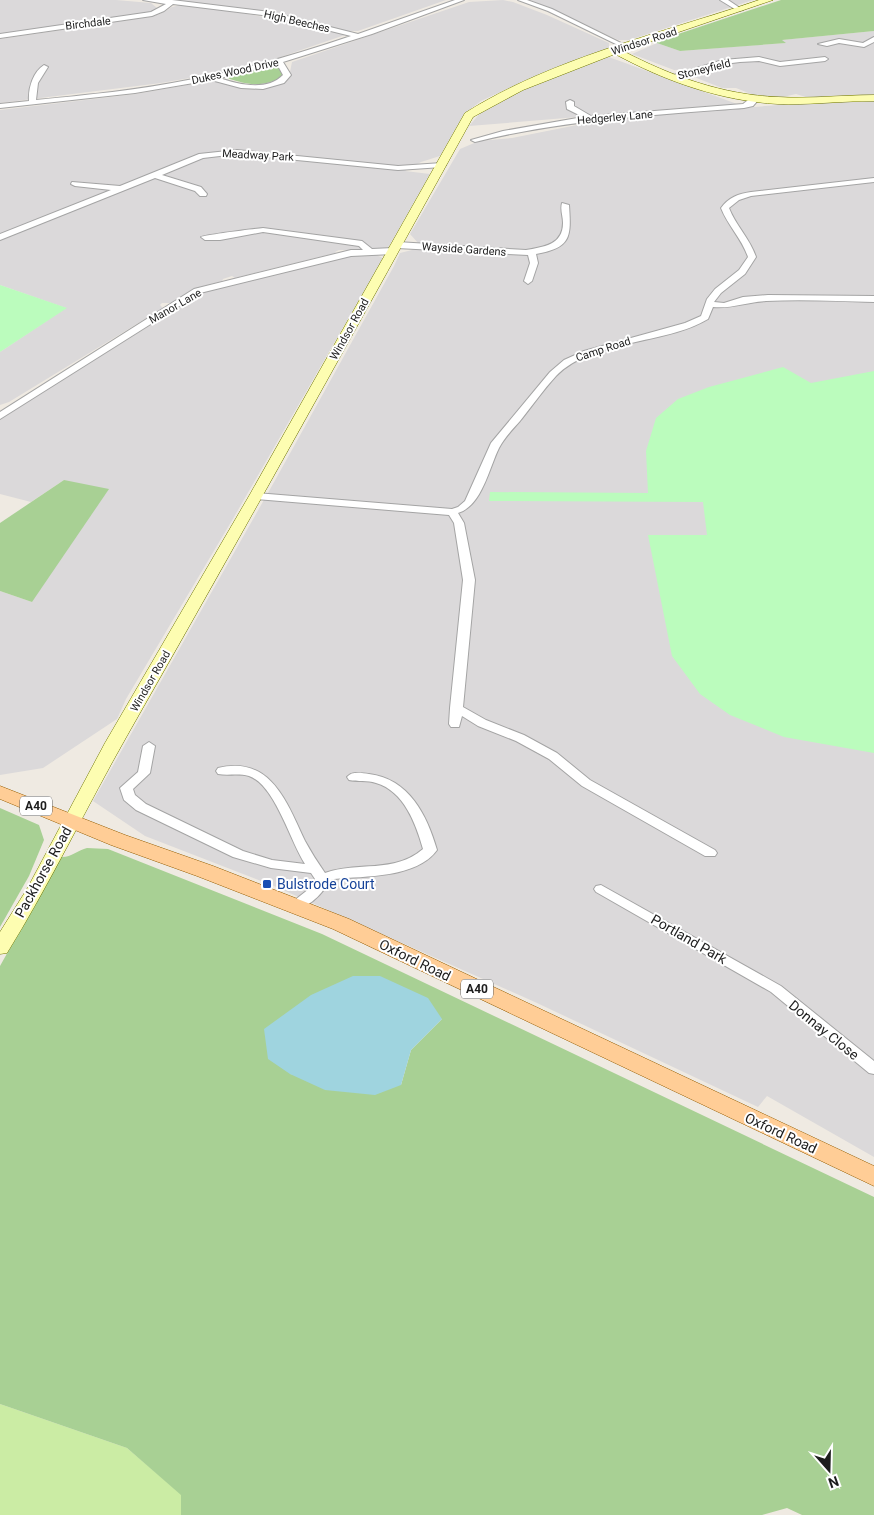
<svg xmlns="http://www.w3.org/2000/svg" width="874" height="1515" font-family="Roboto,sans-serif">
<style>
.residential{fill:#dbd9da}
.grass{fill:#cbeca4}
.forest{fill:#a8d094;fill-rule:evenodd}
.park{fill:#bbfcbd}
.water{fill:#9fd4df}
.lines{fill:none;stroke-linecap:round;stroke-linejoin:round}
.street-casing{stroke:#a4a4a4;stroke-width:2}
.secondary-casing{stroke:#707700;stroke-width:1}
.primary-casing{stroke:#955d00;stroke-width:1}
.street{fill:#fff;fill-rule:evenodd}
.secondary{fill:#fdfdb1;fill-rule:evenodd}
.primary{fill:#ffcd96;fill-rule:evenodd}
.transit-dot{fill:#1a4fb4;stroke:#fff;stroke-width:2}
.labels{text-anchor:middle;stroke-width:4;stroke-linejoin:round;paint-order:stroke}
.far-street-label{font-size:11px;fill:#1d1d1d;stroke:#fff}
.shield{fill:#fff;stroke:#616161;stroke-width:1}
.shield-label{font-size:12px;font-weight:bold;fill:#1d1d1d}
.street-label{font-size:14px;fill:#1d1d1d;stroke:#fff}
.transit-label{font-size:14px;fill:#164399;stroke:#fff;text-anchor:start}
</style>
<rect width="100%" height="100%" fill="#efeae2"/>
<g class="residential">
<path d="M 0,0 L 116,0 L 151,3 L 157,8 L 152,12 L 0,34 Z"/>
<path d="M 149,0 L 446,0 L 358,31 L 345,31 L 284,16 Z"/>
<path d="M 503,0 L 513,2 L 547,15 L 609,43 L 609,48 L 517,84 L 481,101 L 464,114 L 440,156 L 421,162 L 405,171 L 430,174 L 388,248 L 384,250 L 339,250 L 335,252 L 336,253 L 235,278 L 232,276 L 223,279 L 222,281 L 200,287 L 171,303 L 162,303 L 160,305 L 163,308 L 9,402 L 0,405 L 0,352 L 66,308 L 0,285 L 0,110 L 136,94 L 215,80 L 242,87 L 289,77 L 292,62 L 469,2 Z"/>
<path d="M 530,0 L 753,0 L 629,40 L 618,40 Z"/>
<path d="M 180,5 L 236,12 L 286,21 L 292,21 L 345,35 L 266,62 L 213,74 L 161,83 L 0,103 L 0,39 L 149,17 L 160,14 L 172,7 Z"/>
<path d="M 874,31 L 874,96 L 843,95 L 809,98 L 796,94 L 783,97 L 756,96 L 736,88 L 722,88 L 689,75 L 701,71 L 699,69 L 674,70 L 632,54 L 657,43 L 680,51 L 785,43 L 781,40 Z"/>
<path d="M 606,56 L 737,104 L 469,126 L 482,111 L 516,93 Z"/>
<path d="M 874,101 L 874,1157 L 767,1096 L 758,1107 L 537,1003 L 348,919 L 274,886 L 145,836 L 93,801 L 273,484 L 394,266 L 400,253 L 412,250 L 419,244 L 410,234 L 460,149 L 479,141 L 512,138 L 607,119 L 791,104 Z"/>
<path d="M 372,253 L 383,258 L 234,517 L 126,699 L 117,719 L 43,768 L 0,775 L 0,591 L 32,602 L 64,480 L 31,502 L 0,494 L 0,418 L 204,292 L 351,255 Z"/>
</g>
<path class="grass" d="M 0,1404 L 127,1448 L 182,1495 L 181,1515 L 0,1515 Z"/>
<g class="forest">
<path d="M 781,0 L 874,0 L 874,31 L 782,40 L 786,43 L 680,51 L 654,42 Z"/>
<path d="M 275,65 L 284,67 L 284,77 C 260,87 252,86 227,78 Z"/>
<path d="M 64,480 L 109,489 L 32,602 L 0,591 L 0,523 Z"/>
<path d="M 0,808 L 39,825 L 44,840 L 29,876 L 0,927 Z"/>
<path d="M 87,848 L 108,849 L 322,934 L 874,1197 L 874,1515 L 802,1515 L 787,1508 L 762,1515 L 181,1515 L 181,1495 L 127,1448 L 0,1404 L 0,966 L 61,857 C 70,858 78,850 87,848 ZM 442,1019 L 411,1050 L 401,1085 L 290,1074 Z"/>
</g>
<g class="park">
<path d="M 0,285 L 67,308 L 0,352 Z"/>
<path d="M 783,367 L 811,383 L 874,371 L 874,753 L 784,737 L 730,715 L 700,694 L 672,656 L 648,535 L 707,535 L 703,502 L 489,501 L 490,492 L 648,493 L 646,451 L 656,418 L 678,399 L 709,387 Z"/>
</g>
<path class="water" d="M 353,976 L 380,976 L 428,998 L 442,1019 L 411,1050 L 401,1085 L 375,1095 L 325,1090 L 290,1074 L 268,1059 L 264,1029 L 311,995 Z"/>
<g class="lines">
<g class="street-casing">
<g id="street">
<path d="M 143,0 L 172,0 L 270,12 L 358,34 L 455,0 L 464,0 L 372,34 L 283,62 L 291,75 L 284,83 L 263,89 L 241,88 L 211,80 L 135,93 L 0,108 L 0,104 L 29,101 C 28,88 33,72 44,65 L 48,67 L 38,83 L 36,100 C 87,95 138,90 188,80 C 244,70 298,54 351,36 L 270,16 L 173,4 L 164,11 L 152,16 L 0,38 L 0,34 L 151,12 L 166,4 ZM 277,64 L 283,75 C 268,91 239,85 220,78 Z"/>
<path d="M 518,0 L 527,0 L 552,9 L 627,46 L 622,47 L 548,11 Z"/>
<path d="M 720,0 L 728,0 L 743,10 L 738,11 Z"/>
<path d="M 874,37 L 874,42 L 864,47 L 839,43 L 827,46 L 818,44 L 839,39 L 863,43 Z"/>
<path d="M 759,57 L 780,62 L 825,57 L 828,59 L 825,61 L 780,66 L 759,61 L 740,62 L 724,64 L 671,79 L 667,77 L 723,60 Z"/>
<path d="M 752,97 L 759,99 L 753,106 L 744,108 C 653,115 563,120 475,142 L 471,140 L 503,131 L 583,117 L 567,109 L 566,102 L 570,100 L 574,102 L 574,106 L 591,116 L 743,104 Z"/>
<path d="M 237,150 L 398,166 L 442,163 L 446,165 L 442,167 L 398,170 L 237,154 L 203,158 L 162,175 L 201,187 L 207,194 L 206,196 L 200,196 L 195,191 L 155,178 L 0,240 L 0,234 L 111,190 L 75,186 L 71,184 L 72,182 L 120,186 L 199,154 Z"/>
<path d="M 874,178 L 874,182 L 751,196 L 739,200 L 729,208 C 736,226 750,239 756,257 L 745,274 L 721,293 L 714,302 L 724,303 L 743,297 L 768,295 L 874,296 L 874,302 C 838,301 801,299 766,301 C 747,302 730,309 713,307 L 708,319 C 665,345 592,339 556,376 C 543,390 532,406 520,421 C 513,429 504,438 499,448 C 489,468 482,506 458,513 L 464,523 L 475,580 L 463,707 L 486,720 L 524,735 L 557,753 L 590,780 L 715,850 L 717,853 L 715,856 L 705,856 L 582,786 L 549,759 L 516,741 L 478,726 L 462,716 L 459,727 L 451,727 L 449,724 L 450,708 L 463,580 L 454,523 L 449,515 L 256,499 L 251,496 L 256,493 L 452,509 L 458,507 L 465,501 L 491,443 L 550,372 L 564,360 L 584,351 L 685,323 L 701,316 L 707,299 L 715,289 L 739,270 L 748,257 C 742,239 728,226 721,208 C 729,197 738,194 751,192 Z"/>
<path d="M 562,203 L 569,205 C 571,236 572,248 536,254 L 538,263 L 532,281 L 528,284 L 524,281 L 530,263 L 528,255 L 397,248 L 393,245 L 397,242 L 526,250 C 543,247 563,245 563,223 C 563,216 560,210 562,203 Z"/>
<path d="M 263,228 L 362,241 L 372,249 L 393,248 L 397,251 L 393,254 L 351,256 L 200,293 L 0,419 L 0,412 L 194,289 L 351,250 L 363,250 L 359,246 L 263,232 L 220,240 L 205,240 L 201,237 C 204,235 254,229 263,228 Z"/>
<path d="M 149,742 L 155,746 L 150,773 L 133,789 L 135,795 L 146,804 L 243,851 L 272,860 L 305,864 C 290,841 275,785 249,776 C 238,773 228,776 218,774 L 216,771 L 218,768 C 271,755 287,803 305,841 C 311,852 318,863 325,873 C 358,861 394,874 423,849 C 416,824 404,791 376,783 C 367,780 358,782 349,780 L 347,777 C 352,771 361,773 369,774 C 409,779 427,815 437,850 C 417,878 365,876 334,879 L 328,881 C 325,893 304,912 291,909 L 289,906 L 291,903 L 314,885 L 315,879 L 311,873 L 271,868 L 233,857 L 136,810 L 124,800 L 120,788 L 138,772 L 143,746 Z"/>
<path d="M 601,885 L 781,986 L 874,1061 L 874,1074 L 869,1073 L 771,992 L 596,892 L 594,889 L 596,886 Z"/>
</g>
</g>
<g class="secondary-casing">
<path id="secondary" d="M 759,0 L 773,0 L 623,51 C 671,76 723,95 778,97 C 810,99 842,95 874,95 L 874,101 C 842,101 810,105 778,104 C 721,101 665,81 615,54 L 523,90 L 473,117 C 359,323 245,529 128,734 C 87,806 51,882 7,953 L 0,954 L 0,932 L 27,889 L 105,743 L 249,496 L 465,113 C 552,58 663,33 759,0 Z"/>
</g>
<g class="primary-casing">
<path id="primary" d="M 0,786 L 125,835 L 213,866 L 349,919 L 874,1166 L 874,1186 L 333,929 L 197,876 L 111,845 L 0,799 Z"/>
</g>
<use href="#street" class="street"/>
<use href="#secondary" class="secondary"/>
<use href="#primary" class="primary"/>
</g>
<rect class="transit-dot" x="262" y="879" width="10" height="10" rx="2.5"/>
<g class="labels">
<g class="far-street-label">
<text transform="translate(297 21) rotate(13)" y="4">High Beeches</text>
<text transform="translate(88 23) rotate(-7)" y="4">Birchdale</text>
<text transform="translate(644 41) rotate(-18)" y="4">Windsor Road</text>
<text transform="translate(704 69) rotate(-14)" y="4">Stoneyfield</text>
<text transform="translate(235 71) rotate(-12)" y="4">Dukes Wood Drive</text>
<text transform="translate(615 117) rotate(-5)" y="4">Hedgerley Lane</text>
<text transform="translate(258 155) rotate(3)" y="4">Meadway Park</text>
<text transform="translate(464 249) rotate(4)" y="4">Wayside Gardens</text>
<text transform="translate(175 306) rotate(-30)" y="4">Manor Lane</text>
<text transform="translate(349 329) rotate(-61)" y="4">Windsor Road</text>
<text transform="translate(603 349) rotate(-18)" y="4">Camp Road</text>
<text transform="translate(150 681) rotate(-60)" y="4">Windsor Road</text>
</g>
<g class="shield">
<rect x="20" y="796.5" width="32" height="19" rx="4"/>
<rect x="461" y="979.5" width="32" height="19" rx="4"/>
</g>
<g class="shield-label">
<text x="36" y="810">A40</text>
<text x="477" y="993">A40</text>
</g>
<g class="street-label">
<text transform="translate(43 872) rotate(-61)" y="5">Packhorse Road</text>
<text transform="translate(689 939) rotate(30)" y="5">Portland Park</text>
<text transform="translate(415 960) rotate(26)" y="5">Oxford Road</text>
<text transform="translate(824 1030) rotate(39)" y="5">Donnay Close</text>
<text transform="translate(781 1133) rotate(25)" y="5">Oxford Road</text>
</g>
<g class="transit-label">
<text x="277" y="889">Bulstrode Court</text>
</g>
</g>
<g transform="translate(829 1470) rotate(160)" stroke="#ffffff" stroke-width="4" paint-order="stroke">
<path d="M0-4L9 19L0 12L-9 19Z" fill="#1d1d1d"/>
<text y="-8" font-size="14" font-weight="bold" text-anchor="middle" fill="#1d1d1d">N</text>
</g>
</svg>
